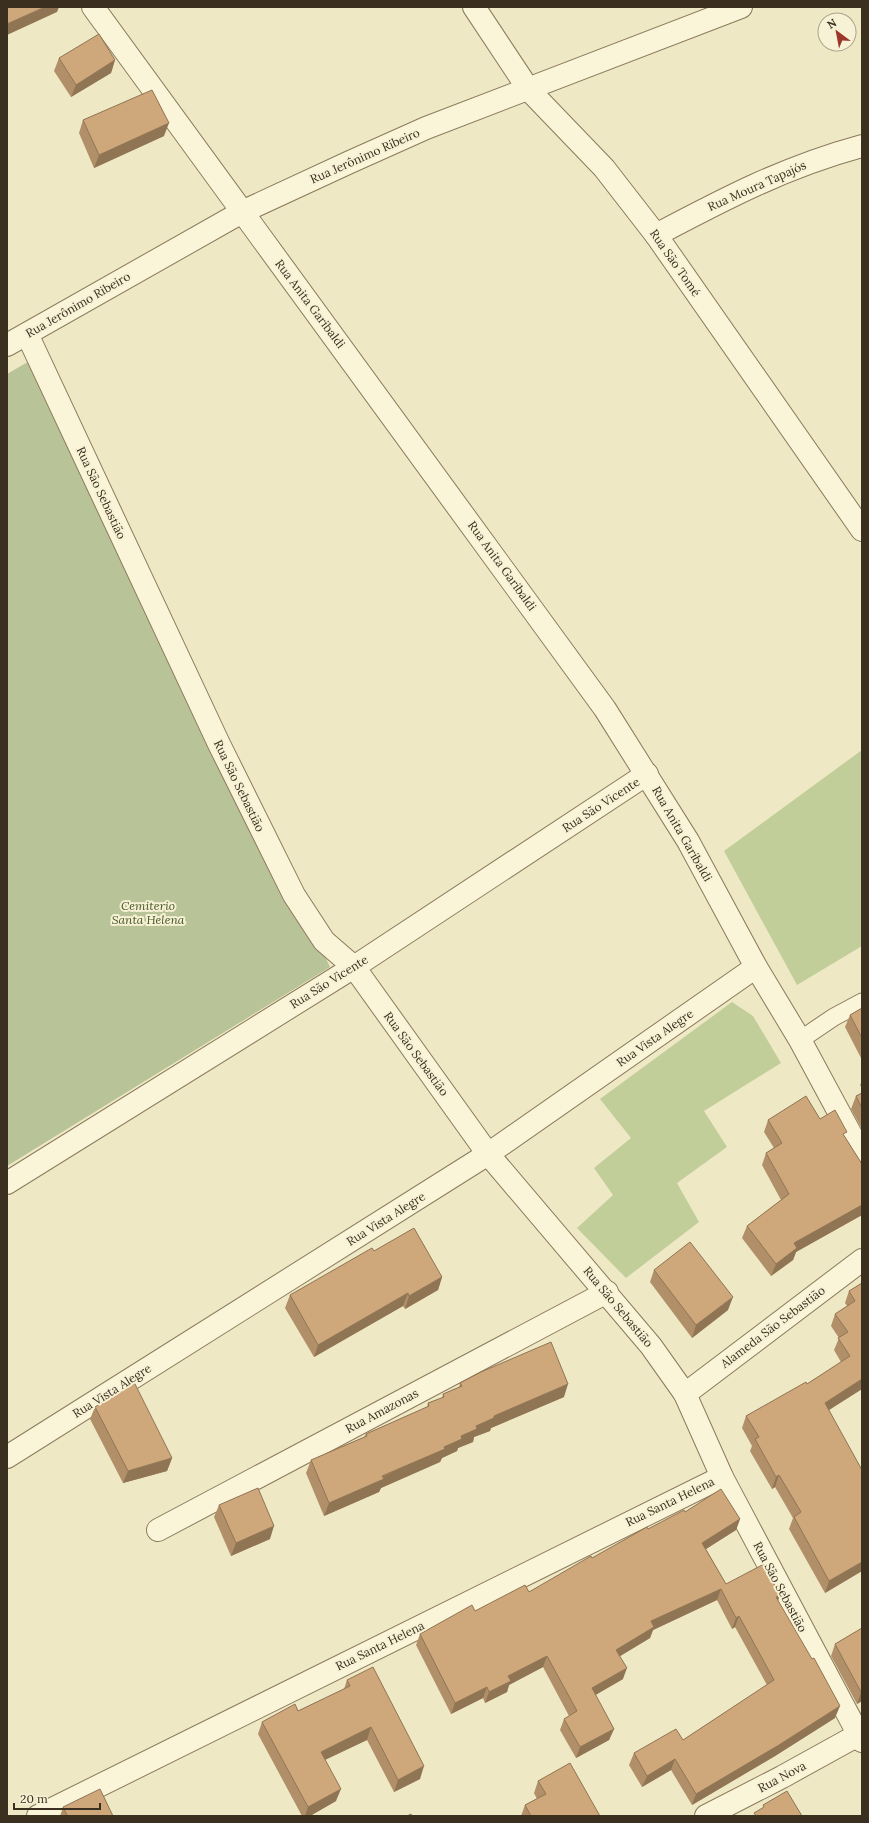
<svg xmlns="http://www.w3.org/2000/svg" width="869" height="1823" font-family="Lora,serif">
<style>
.green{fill:#c1ce99}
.cemetery{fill:#b9c398}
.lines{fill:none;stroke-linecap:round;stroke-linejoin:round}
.service-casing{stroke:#8b7a5b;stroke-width:19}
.minor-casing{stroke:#8b7a5b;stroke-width:24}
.service{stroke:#faf4d9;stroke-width:17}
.minor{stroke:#faf4d9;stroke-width:22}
.wall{fill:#b19069}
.shaded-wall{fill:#907555}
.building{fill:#cea77a;stroke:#907555}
.labels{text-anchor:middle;stroke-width:4;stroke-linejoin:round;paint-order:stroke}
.street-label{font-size:12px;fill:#3b301f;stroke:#f7f1d5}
.park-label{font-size:12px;font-style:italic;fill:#455825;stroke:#f7f1d5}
</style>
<rect width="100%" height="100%" fill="#efe8c5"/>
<g class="green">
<path d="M 862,750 L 862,946 L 797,985 L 724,851 Z"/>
<path d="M 732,1002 L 753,1016 L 781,1063 L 704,1111 L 727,1147 L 677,1183 L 699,1222 L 626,1278 L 577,1228 L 613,1195 L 594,1168 L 631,1138 L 600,1099 Z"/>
</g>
<path class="cemetery" d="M 40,355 L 330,967 L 7,1166 L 7,374 Z"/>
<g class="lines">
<g class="service-casing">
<path id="service" d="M 800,1040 L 834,1017 L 862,1002"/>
</g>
<g class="minor-casing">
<g id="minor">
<path d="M 93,7 L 605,709 L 688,841 L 756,967 L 800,1040 L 862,1155"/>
<path d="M 474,7 L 529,90 L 604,168 L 656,235 L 862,530"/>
<path d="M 656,235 C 726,198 785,167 862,146"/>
<path d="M 27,334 L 219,744 L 294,895 L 324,941 L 354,967 L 488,1154 L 651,1346 L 685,1394 L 722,1477 L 862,1741"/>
<path d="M 7,345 L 242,212 L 350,162 L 426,128 L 741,7"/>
<path d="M 7,1183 L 354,967 L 647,774"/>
<path d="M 685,1394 L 862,1260"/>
<path d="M 7,1457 L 488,1154 L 756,967"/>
<path d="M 158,1530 L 607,1292"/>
<path d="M 38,1816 L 722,1477"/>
<path d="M 706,1816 L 782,1777 L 858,1735"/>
</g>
</g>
<use href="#service" class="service"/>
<use href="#minor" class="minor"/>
</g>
<g class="wall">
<path d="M 59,58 L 115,60 L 111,73 L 71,97 L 54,71 Z"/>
<path d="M 83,120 L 164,136 L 94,168 L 79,133 Z"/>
<path d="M 862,1008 L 862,1060 L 845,1027 L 850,1015 Z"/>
<path d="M 862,1081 L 862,1088 L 860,1085 Z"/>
<path d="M 862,1093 L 862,1129 L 851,1109 L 856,1096 Z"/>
<path d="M 820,1119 L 845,1137 L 862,1164 L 862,1215 L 796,1252 L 793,1260 L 771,1276 L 742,1238 L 747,1226 L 781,1200 L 762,1165 L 766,1153 L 774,1148 L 764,1132 L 768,1120 Z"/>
<path d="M 374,1251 L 442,1277 L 438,1290 L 405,1309 L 403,1306 L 314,1357 L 285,1308 L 290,1295 Z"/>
<path d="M 654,1270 L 728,1310 L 692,1338 L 650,1282 Z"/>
<path d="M 862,1283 L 862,1389 L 829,1410 L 862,1571 L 825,1593 L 789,1529 L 793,1518 L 775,1487 L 772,1489 L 750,1451 L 752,1446 L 742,1428 L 746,1416 L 807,1384 L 841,1362 L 834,1350 L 839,1338 L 831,1326 L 835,1314 L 847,1306 L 845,1303 L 849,1291 Z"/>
<path d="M 460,1383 L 564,1397 L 491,1428 L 490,1431 L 474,1437 L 473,1442 L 458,1448 L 457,1451 L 442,1458 L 440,1462 L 381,1488 L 379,1492 L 324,1516 L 306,1473 L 311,1460 L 364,1437 L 366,1434 L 427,1407 L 428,1403 L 442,1398 L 443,1394 L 459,1387 Z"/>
<path d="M 95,1407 L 172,1458 L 167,1471 L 123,1483 L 90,1419 Z"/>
<path d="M 219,1505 L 270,1539 L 231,1556 L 214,1517 Z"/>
<path d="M 685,1512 L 740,1519 L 736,1530 L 706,1549 L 726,1584 L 780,1595 L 778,1601 L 835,1718 L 775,1756 L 692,1805 L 671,1770 L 642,1787 L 629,1765 L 634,1753 L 683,1740 L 767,1685 L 735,1627 L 732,1629 L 717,1600 L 653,1630 L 650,1638 L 620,1656 L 623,1679 L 595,1695 L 614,1729 L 609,1740 L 576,1758 L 560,1730 L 564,1719 L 569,1716 L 543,1667 L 509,1685 L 507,1692 L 485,1703 L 483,1698 L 451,1714 L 416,1645 L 420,1634 L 475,1611 L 529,1592 L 592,1558 L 648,1529 Z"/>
<path d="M 862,1628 L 862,1701 L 857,1704 L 831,1656 L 835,1644 Z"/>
<path d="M 347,1680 L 420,1779 L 394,1792 L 367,1740 L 325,1760 L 336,1801 L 310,1816 L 302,1816 L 258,1734 L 262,1722 L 298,1711 L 344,1689 Z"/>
<path d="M 538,1781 L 600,1816 L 521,1816 L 525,1805 L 537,1799 L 534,1793 Z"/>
<path d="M 63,1807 L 113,1816 L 60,1816 Z"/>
</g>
<g class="shaded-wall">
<path d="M 45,7 L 59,7 L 57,12 L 7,35 L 7,24 Z"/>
<path d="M 115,60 L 111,73 L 71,97 L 76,85 Z"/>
<path d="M 169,123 L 164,136 L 94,168 L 99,155 Z"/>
<path d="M 862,1205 L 862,1215 L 796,1252 L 793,1260 L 771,1276 L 776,1264 L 794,1243 Z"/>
<path d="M 442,1277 L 438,1290 L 405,1309 L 409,1296 Z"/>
<path d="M 408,1293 L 403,1306 L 314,1357 L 318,1345 Z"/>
<path d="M 733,1297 L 728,1310 L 692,1338 L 696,1325 Z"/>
<path d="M 862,1379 L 862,1389 L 821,1415 L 825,1403 Z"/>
<path d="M 568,1384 L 564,1397 L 491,1428 L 490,1431 L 474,1437 L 473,1442 L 458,1448 L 457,1451 L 442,1458 L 440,1462 L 381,1488 L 379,1492 L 324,1516 L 329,1503 L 444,1447 L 461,1436 L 476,1426 L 494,1416 Z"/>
<path d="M 172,1458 L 167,1471 L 123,1483 L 128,1471 Z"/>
<path d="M 779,1475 L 775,1487 L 772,1489 L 776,1477 Z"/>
<path d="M 740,1519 L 736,1530 L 698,1554 L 702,1543 Z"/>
<path d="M 274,1526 L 270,1539 L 231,1556 L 236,1543 Z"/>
<path d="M 862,1562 L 862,1571 L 825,1593 L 829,1581 Z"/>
<path d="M 721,1589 L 717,1600 L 653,1630 L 650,1638 L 612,1661 L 616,1650 L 651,1621 Z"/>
<path d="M 780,1595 L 776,1606 L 776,1597 Z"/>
<path d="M 739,1616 L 735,1627 L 732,1629 L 736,1618 Z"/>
<path d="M 547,1656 L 543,1667 L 509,1685 L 507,1692 L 485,1703 L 489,1692 L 508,1676 Z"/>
<path d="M 627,1668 L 623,1679 L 587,1700 L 592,1688 Z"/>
<path d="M 487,1687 L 483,1698 L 451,1714 L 455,1703 Z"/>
<path d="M 861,1692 L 862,1692 L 862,1701 L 857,1704 Z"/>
<path d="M 840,1706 L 835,1718 L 775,1756 L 692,1805 L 696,1794 Z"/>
<path d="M 371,1727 L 367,1740 L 316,1764 L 321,1752 Z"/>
<path d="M 614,1729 L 609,1740 L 576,1758 L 580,1747 Z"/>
<path d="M 675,1759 L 671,1770 L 642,1787 L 647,1776 Z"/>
<path d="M 424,1766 L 420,1779 L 394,1792 L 398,1780 Z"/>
<path d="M 341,1789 L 336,1801 L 310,1816 L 305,1816 L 308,1807 Z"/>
</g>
<g class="building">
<path d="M 7,7 L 45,7 L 7,24 Z"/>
<path d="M 99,34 L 115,60 L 76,85 L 59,58 Z"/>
<path d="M 152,90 L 169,123 L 99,155 L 83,120 Z"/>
<path d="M 862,1008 L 862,1038 L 850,1015 Z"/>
<path d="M 862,1093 L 862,1108 L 856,1096 Z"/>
<path d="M 806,1096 L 820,1119 L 835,1110 L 847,1132 L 843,1134 L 862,1164 L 862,1205 L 794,1243 L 797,1248 L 776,1264 L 747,1226 L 789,1194 L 766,1153 L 782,1143 L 768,1120 Z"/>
<path d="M 414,1228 L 442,1277 L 409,1296 L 408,1293 L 318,1345 L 290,1295 L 372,1248 L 374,1251 Z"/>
<path d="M 690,1242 L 733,1297 L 696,1325 L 654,1270 Z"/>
<path d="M 862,1283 L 862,1379 L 825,1403 L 862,1470 L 862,1562 L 829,1581 L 794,1517 L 801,1512 L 779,1475 L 776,1477 L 755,1439 L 759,1437 L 746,1416 L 806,1382 L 807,1384 L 850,1356 L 838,1338 L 848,1332 L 835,1314 L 855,1301 L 849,1291 Z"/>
<path d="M 551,1342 L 568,1384 L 494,1416 L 494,1418 L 476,1426 L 477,1429 L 461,1436 L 462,1439 L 444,1447 L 445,1449 L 382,1476 L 384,1479 L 329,1503 L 311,1460 L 367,1436 L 366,1434 L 429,1406 L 428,1403 L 444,1397 L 443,1394 L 462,1386 L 460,1383 L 481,1372 Z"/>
<path d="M 134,1382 L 172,1458 L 128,1471 L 95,1407 Z"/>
<path d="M 258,1488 L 274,1526 L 236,1543 L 219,1505 Z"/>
<path d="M 721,1489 L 740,1519 L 702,1543 L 726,1584 L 764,1564 L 780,1595 L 776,1597 L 812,1659 L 814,1658 L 840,1706 L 779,1745 L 696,1794 L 675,1759 L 647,1776 L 634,1753 L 676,1729 L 683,1740 L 774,1680 L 739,1616 L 736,1618 L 721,1589 L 651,1621 L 654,1627 L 616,1650 L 627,1668 L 592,1688 L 614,1729 L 580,1747 L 564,1719 L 577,1711 L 547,1656 L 508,1676 L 511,1681 L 489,1692 L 487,1687 L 455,1703 L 420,1634 L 472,1605 L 475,1611 L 525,1585 L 529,1592 L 591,1556 L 592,1558 L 647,1527 L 648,1529 L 684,1510 L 685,1512 Z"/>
<path d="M 862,1628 L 862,1692 L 861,1692 L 835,1644 Z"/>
<path d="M 373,1667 L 424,1766 L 398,1780 L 371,1727 L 321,1752 L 341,1789 L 308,1807 L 262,1722 L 295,1704 L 298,1711 L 350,1686 L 347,1680 Z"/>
<path d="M 570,1763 L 600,1816 L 531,1816 L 525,1805 L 546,1794 L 538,1781 Z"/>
<path d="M 100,1789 L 113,1816 L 66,1816 L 67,1815 L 63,1807 Z"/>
<path d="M 787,1791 L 802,1816 L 756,1816 L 754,1813 L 764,1807 L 763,1805 Z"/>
<path d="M 411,1814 L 412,1816 L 407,1816 Z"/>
</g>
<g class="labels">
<g class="street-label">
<text transform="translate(365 156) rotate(-24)" y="4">Rua Jerônimo Ribeiro</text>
<text transform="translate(757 186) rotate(-24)" y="4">Rua Moura Tapajós</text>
<text transform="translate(675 263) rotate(55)" y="4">Rua São Tomé</text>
<text transform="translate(310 304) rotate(53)" y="4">Rua Anita Garibaldi</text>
<text transform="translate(78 305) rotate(-30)" y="4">Rua Jerônimo Ribeiro</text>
<text transform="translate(101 493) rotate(65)" y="4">Rua São Sebastião</text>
<text transform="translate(502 566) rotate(54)" y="4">Rua Anita Garibaldi</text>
<text transform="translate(239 786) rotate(64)" y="4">Rua São Sebastião</text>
<text transform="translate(601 805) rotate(-33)" y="4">Rua São Vicente</text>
<text transform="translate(682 834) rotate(60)" y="4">Rua Anita Garibaldi</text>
<text transform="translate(329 982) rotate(-32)" y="4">Rua São Vicente</text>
<text transform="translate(655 1038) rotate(-35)" y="4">Rua Vista Alegre</text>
<text transform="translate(416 1054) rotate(54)" y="4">Rua São Sebastião</text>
<text transform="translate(386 1219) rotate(-32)" y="4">Rua Vista Alegre</text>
<text transform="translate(618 1307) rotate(50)" y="4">Rua São Sebastião</text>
<text transform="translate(773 1327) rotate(-37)" y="4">Alameda São Sebastião</text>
<text transform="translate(112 1391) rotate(-32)" y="4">Rua Vista Alegre</text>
<text transform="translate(382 1411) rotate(-28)" y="4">Rua Amazonas</text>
<text transform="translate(670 1502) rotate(-26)" y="4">Rua Santa Helena</text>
<text transform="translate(780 1587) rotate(62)" y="4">Rua São Sebastião</text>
<text transform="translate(380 1646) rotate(-26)" y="4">Rua Santa Helena</text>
<text transform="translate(782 1777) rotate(-28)" y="4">Rua Nova</text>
</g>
<g class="park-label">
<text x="148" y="910">Cemiterio<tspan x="148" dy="14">Santa Helena</tspan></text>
</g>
</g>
<rect width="869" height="1823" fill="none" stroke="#3b301f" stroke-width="16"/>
<g transform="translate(837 32) rotate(328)"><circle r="19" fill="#f7f1d5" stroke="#aca48c"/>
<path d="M0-3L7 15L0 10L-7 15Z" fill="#9c3629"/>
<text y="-6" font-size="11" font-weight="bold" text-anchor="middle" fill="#3b301f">N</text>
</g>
<path d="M14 1803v6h86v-6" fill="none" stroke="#3b301f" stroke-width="2"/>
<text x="20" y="1803" font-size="12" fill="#3b301f" stroke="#f7f1d5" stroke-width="3" paint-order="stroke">20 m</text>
</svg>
